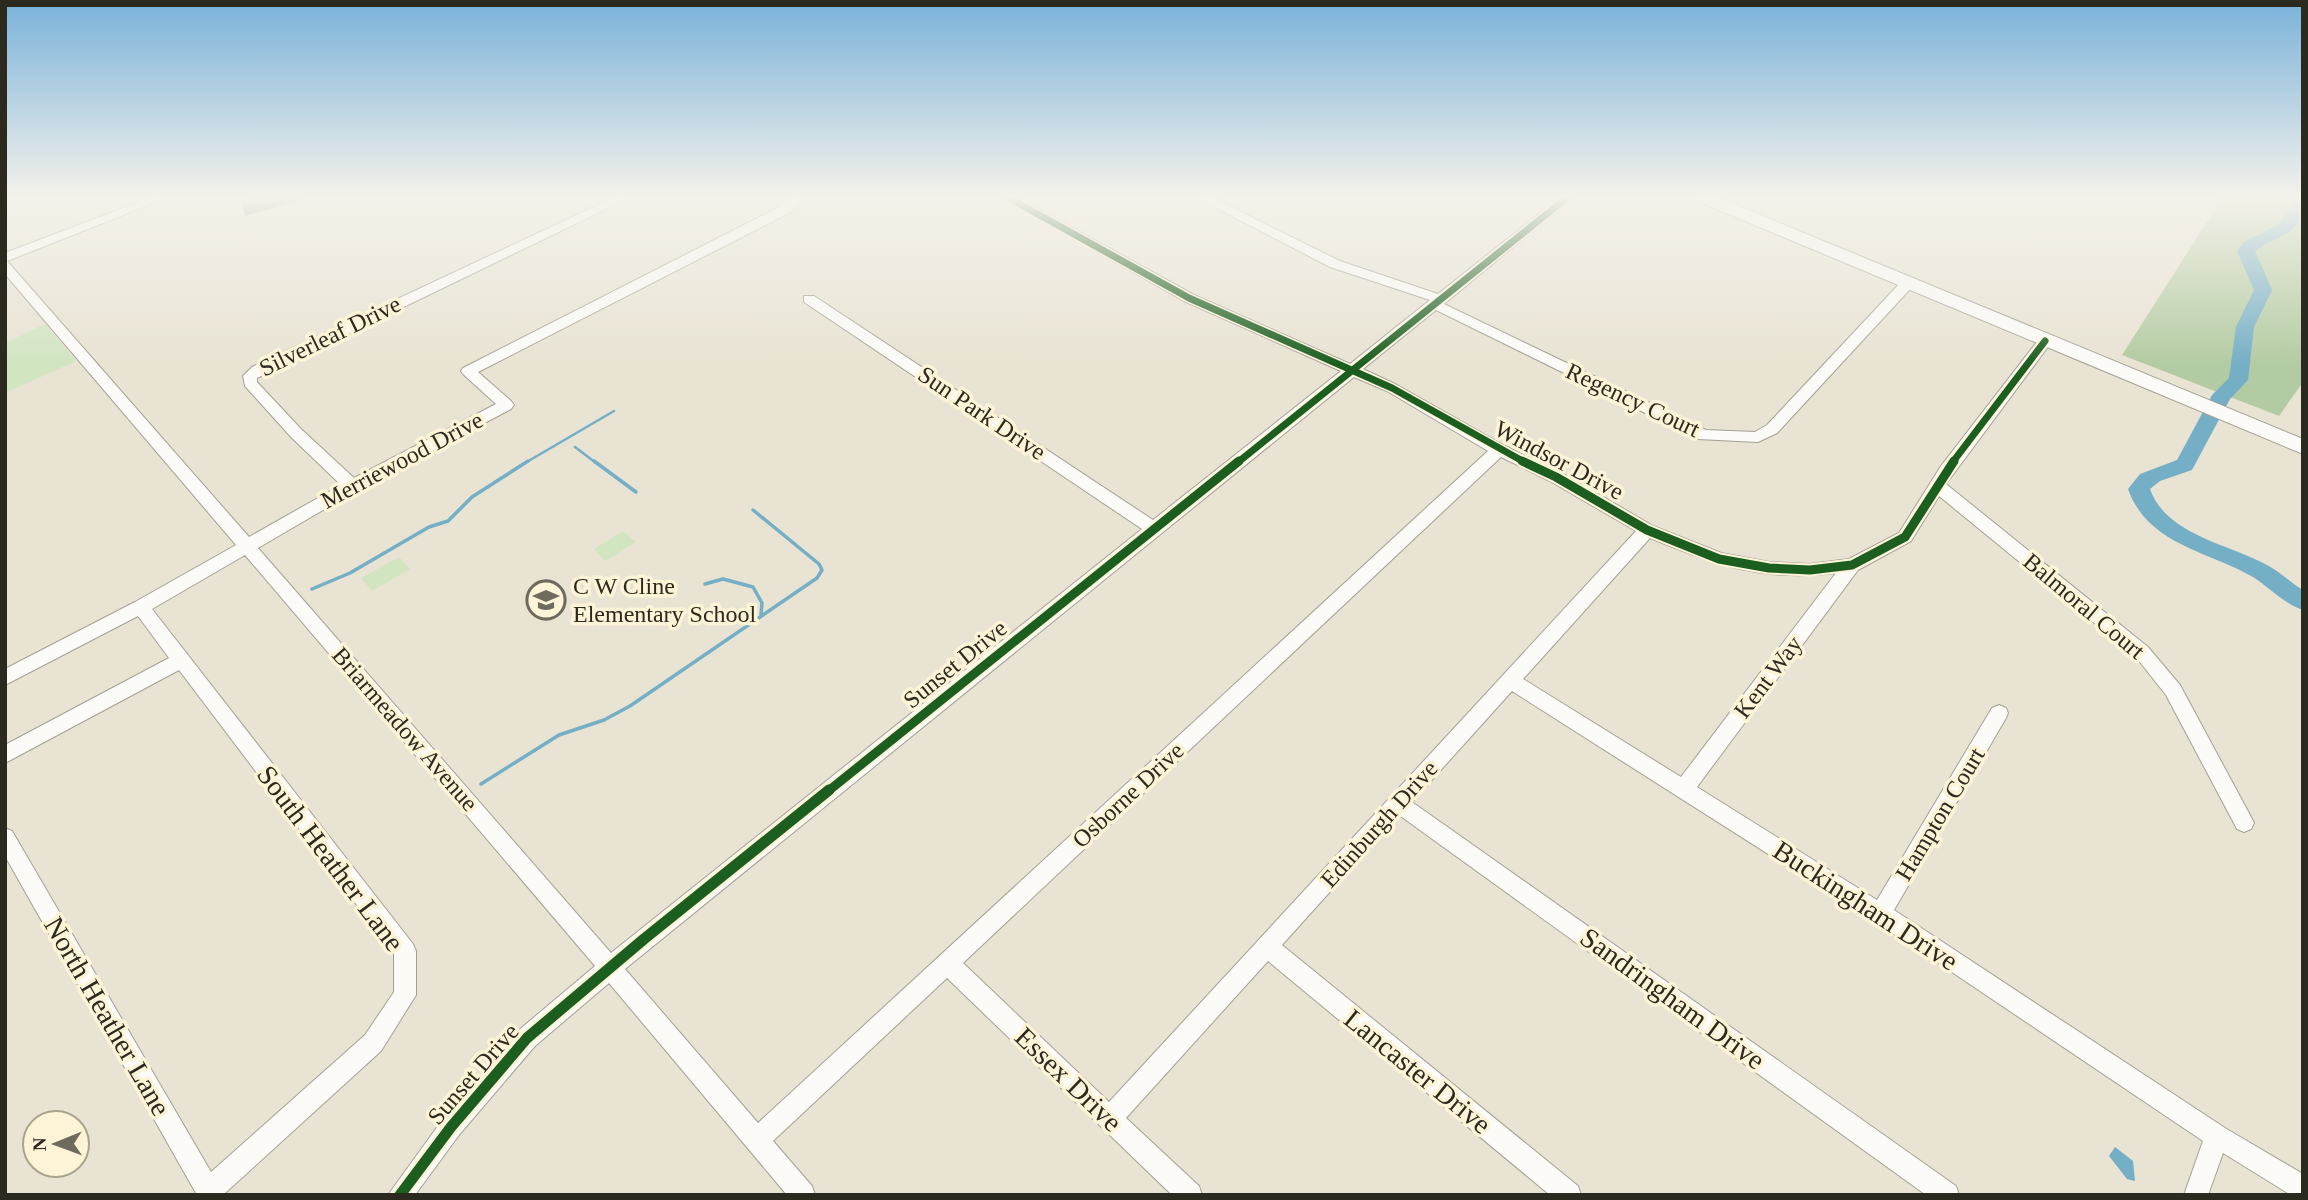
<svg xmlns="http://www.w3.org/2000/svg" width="2308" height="1200" font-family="Georgia,serif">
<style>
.green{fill:#d1e5c1}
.forest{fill:#b3cba2}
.water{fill:#74afc6}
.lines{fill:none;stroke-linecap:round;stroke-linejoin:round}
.stream-far1{stroke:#74afc6;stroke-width:2.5}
.stream{stroke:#74afc6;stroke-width:3.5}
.river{fill:#74afc6;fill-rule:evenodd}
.building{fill:#928d8a}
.minor-casing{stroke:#a4a094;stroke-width:2}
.major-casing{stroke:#a4a094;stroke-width:2}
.minor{fill:#fcfbf8;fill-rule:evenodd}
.major{fill:#fcfbf8;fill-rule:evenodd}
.cycleway-far2-casing{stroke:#fdf4d8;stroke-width:10}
.cycleway-far1-casing{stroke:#fdf4d8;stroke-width:13}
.cycleway-casing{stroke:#fdf4d8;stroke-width:16}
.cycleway-far2{stroke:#1b5e20;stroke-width:7}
.cycleway-far1{stroke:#1b5e20;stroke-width:9}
.cycleway{stroke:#1b5e20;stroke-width:11}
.labels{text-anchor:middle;stroke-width:7;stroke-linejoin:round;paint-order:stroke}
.street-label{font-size:24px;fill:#2c291e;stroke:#fdf4d8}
.poi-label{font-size:24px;fill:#2c291e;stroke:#fdf4d8;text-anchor:start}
.near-street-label{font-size:28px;fill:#2c291e;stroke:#fdf4d8}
</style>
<rect width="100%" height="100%" fill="#e8e3d3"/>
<g class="green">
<path d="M 45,324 L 76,361 L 5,393 L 5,343 Z"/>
<path d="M 623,531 L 636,542 L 605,561 L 594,549 Z"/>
<path d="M 399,557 L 410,569 L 372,591 L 361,578 Z"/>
</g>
<path class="forest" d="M 2215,197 L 2303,197 L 2303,382 L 2279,416 L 2122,355 L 2219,203 Z"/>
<path class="water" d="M 2115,1147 L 2133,1161 L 2135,1181 L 2127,1179 L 2109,1156 Z"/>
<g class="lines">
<g class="stream-far1">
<path d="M 575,447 L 596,463"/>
<path d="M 525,463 L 614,411"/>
</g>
<g class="stream">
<path d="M 594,461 L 636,492"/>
<path d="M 705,584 L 723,579 L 753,587 L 762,603 L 761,615"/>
<path d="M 312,589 L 350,573 L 429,527 L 448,521 L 472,497 L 528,461"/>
<path d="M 481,784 L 559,735 L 604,720 L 630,706 L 817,578 L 822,570 L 819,564 L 753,510"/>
</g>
<path class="river" d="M 2303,197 C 2303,237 2281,232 2255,251 L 2272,290 L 2254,327 L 2248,380 L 2230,399 L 2192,470 L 2160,481 L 2150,489 C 2166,535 2229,544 2267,565 C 2280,572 2290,582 2303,590 L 2303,610 C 2283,603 2270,588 2253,577 C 2208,551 2148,545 2128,489 L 2140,474 L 2177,460 L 2212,395 L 2229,378 L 2236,327 L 2254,290 L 2237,251 L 2244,242 L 2278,225 L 2297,198 Z"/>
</g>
<path class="building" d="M 257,197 L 304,197 L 304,200 L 245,216 L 241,201 Z"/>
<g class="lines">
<g class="minor-casing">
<path id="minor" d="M 152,197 L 169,197 L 7,261 L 249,537 L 341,485 L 291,437 L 245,386 L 243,376 L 252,367 L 615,197 L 631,197 L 257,378 L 257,382 L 301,429 L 354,478 L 496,404 L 463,374 L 461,371 L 463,368 L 779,207 L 788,197 L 800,197 L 799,204 L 789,213 L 478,372 L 511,401 L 514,405 L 511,409 L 347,496 L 258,548 L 611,953 L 1142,529 L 804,302 L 804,296 L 814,296 L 1153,520 L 1341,371 L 1184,301 L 1001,197 L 1016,197 L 1194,295 L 1350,364 L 1430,300 L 1330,267 L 1195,197 L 1211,197 L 1340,261 L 1438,294 L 1560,197 L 1574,197 L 1444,304 L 1706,430 L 1755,432 L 1767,425 L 1902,281 L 1912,281 L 1912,287 L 1777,433 L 1758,442 L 1698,439 L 1436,310 L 1363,369 L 1397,385 L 1505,446 L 1562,473 L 1653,526 L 1721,553 L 1769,562 L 1810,564 L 1849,559 L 1899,533 L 1941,466 L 2040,338 L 2050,338 L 2052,341 L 2050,344 L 1946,484 L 2148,647 L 2180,685 L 2251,817 L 2254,823 L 2251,829 L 2244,832 L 2237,829 L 2166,695 L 2136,657 L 1939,496 L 1911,541 L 1858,570 L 1697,787 L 1877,900 L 1992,708 L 1999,705 L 2006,708 L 2008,713 L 2006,718 L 1894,910 L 2225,1128 L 2303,1174 L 2303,1195 L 2291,1195 L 2223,1153 L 2208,1195 L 2184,1195 L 2203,1141 L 1922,952 L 1512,691 L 1412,802 L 1956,1186 L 1959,1195 L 1926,1195 L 1399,815 L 1282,945 L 1578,1186 L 1581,1195 L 1550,1195 L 1268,961 L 1126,1118 L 1199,1186 L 1202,1195 L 1172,1195 L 947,978 L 773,1141 L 812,1186 L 815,1195 L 787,1195 L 609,983 L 535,1046 L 459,1135 L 415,1195 L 388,1195 L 443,1119 L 519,1030 L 595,966 L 245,555 L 152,609 L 413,944 L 416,951 L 416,995 L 381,1051 L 223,1195 L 197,1195 L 5,856 L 5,828 L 12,831 L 211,1172 L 365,1035 L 394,992 L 394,954 L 179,670 L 5,763 L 5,745 L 169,658 L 138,616 L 5,685 L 5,669 L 135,602 L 236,545 L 5,274 L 5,253 ZM 1354,377 L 1387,391 L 1488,451 L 758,1123 L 625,969 ZM 1501,457 L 1550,481 L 1636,531 L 1109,1102 L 963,963 ZM 1650,538 C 1716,565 1763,582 1836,573 L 1681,777 L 1523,679 Z"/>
</g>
<g class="major-casing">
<path id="major" d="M 1695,197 L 1717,197 L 2303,439 L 2303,454 L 1697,201 Z"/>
</g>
<use href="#minor" class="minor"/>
<use href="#major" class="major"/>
<g class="cycleway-far2-casing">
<g id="cycleway-far2">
<path d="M 1007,197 L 1189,298 L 1392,388 L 1526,463"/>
<path d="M 1237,463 L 1568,197"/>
<path d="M 1952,463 L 2045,341"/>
</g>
</g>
<g class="cycleway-far1-casing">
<g id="cycleway-far1">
<path d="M 1522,461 L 1556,477 L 1647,530 L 1719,559 L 1769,568 L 1810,570 L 1852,565 L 1905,537 L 1954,461"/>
<path d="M 827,792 L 1239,461"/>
</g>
</g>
<g class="cycleway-casing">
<path id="cycleway" d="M 400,1195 L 451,1127 L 527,1038 L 644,939 L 829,790"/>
</g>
<use href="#cycleway-far2" class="cycleway-far2"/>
<use href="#cycleway-far1" class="cycleway-far1"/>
<use href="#cycleway" class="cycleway"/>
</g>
<linearGradient id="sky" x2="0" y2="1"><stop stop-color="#79b2da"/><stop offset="0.54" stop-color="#f5f2eb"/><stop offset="1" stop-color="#f5f2eb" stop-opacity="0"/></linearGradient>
<rect width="2308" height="365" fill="url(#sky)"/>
<defs>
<g id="school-ring" transform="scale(2.0125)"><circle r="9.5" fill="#fdf4d8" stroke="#6e6a5d" stroke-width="1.5"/><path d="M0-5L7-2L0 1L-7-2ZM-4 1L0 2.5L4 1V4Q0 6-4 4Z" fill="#6e6a5d"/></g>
</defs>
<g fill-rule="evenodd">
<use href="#school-ring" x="546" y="600"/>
</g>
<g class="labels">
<g class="street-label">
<text transform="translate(330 336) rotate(-26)" y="8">Silverleaf Drive</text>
<text transform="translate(1633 400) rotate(25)" y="8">Regency Court</text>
<text transform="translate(982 413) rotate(34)" y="8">Sun Park Drive</text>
<text transform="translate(402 460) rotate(-28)" y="8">Merriewood Drive</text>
<text transform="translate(1559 460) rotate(28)" y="8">Windsor Drive</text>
<text transform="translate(2084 606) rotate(40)" y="8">Balmoral Court</text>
<text transform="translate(955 664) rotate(-39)" y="8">Sunset Drive</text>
<text transform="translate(1768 677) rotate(-53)" y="8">Kent Way</text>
<text transform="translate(405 729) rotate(49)" y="8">Briarmeadow Avenue</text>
<text transform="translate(1128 795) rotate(-43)" y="8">Osborne Drive</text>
<text transform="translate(1940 814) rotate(-59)" y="8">Hampton Court</text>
<text transform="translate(1379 824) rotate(-48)" y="8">Edinburgh Drive</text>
<text transform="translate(473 1074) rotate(-49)" y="8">Sunset Drive</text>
</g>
<g class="poi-label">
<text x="573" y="594">C W Cline<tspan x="573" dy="28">Elementary School</tspan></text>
</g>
<g class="near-street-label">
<text transform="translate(331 858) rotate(53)" y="10">South Heather Lane</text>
<text transform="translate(1866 905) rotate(33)" y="10">Buckingham Drive</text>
<text transform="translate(1673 998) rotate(36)" y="10">Sandringham Drive</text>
<text transform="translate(108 1016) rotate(60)" y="10">North Heather Lane</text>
<text transform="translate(1418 1071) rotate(39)" y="10">Lancaster Drive</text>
<text transform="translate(1069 1079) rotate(44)" y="10">Essex Drive</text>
</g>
</g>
<rect width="2308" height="1200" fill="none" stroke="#2c291e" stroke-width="14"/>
<g transform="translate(56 1144) rotate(269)"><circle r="33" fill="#fdf4d8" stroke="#a9a38e" stroke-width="2"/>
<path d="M0-5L12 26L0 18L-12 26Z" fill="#6e6a5d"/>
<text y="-10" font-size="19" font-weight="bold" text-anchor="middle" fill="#2c291e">N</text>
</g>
</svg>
